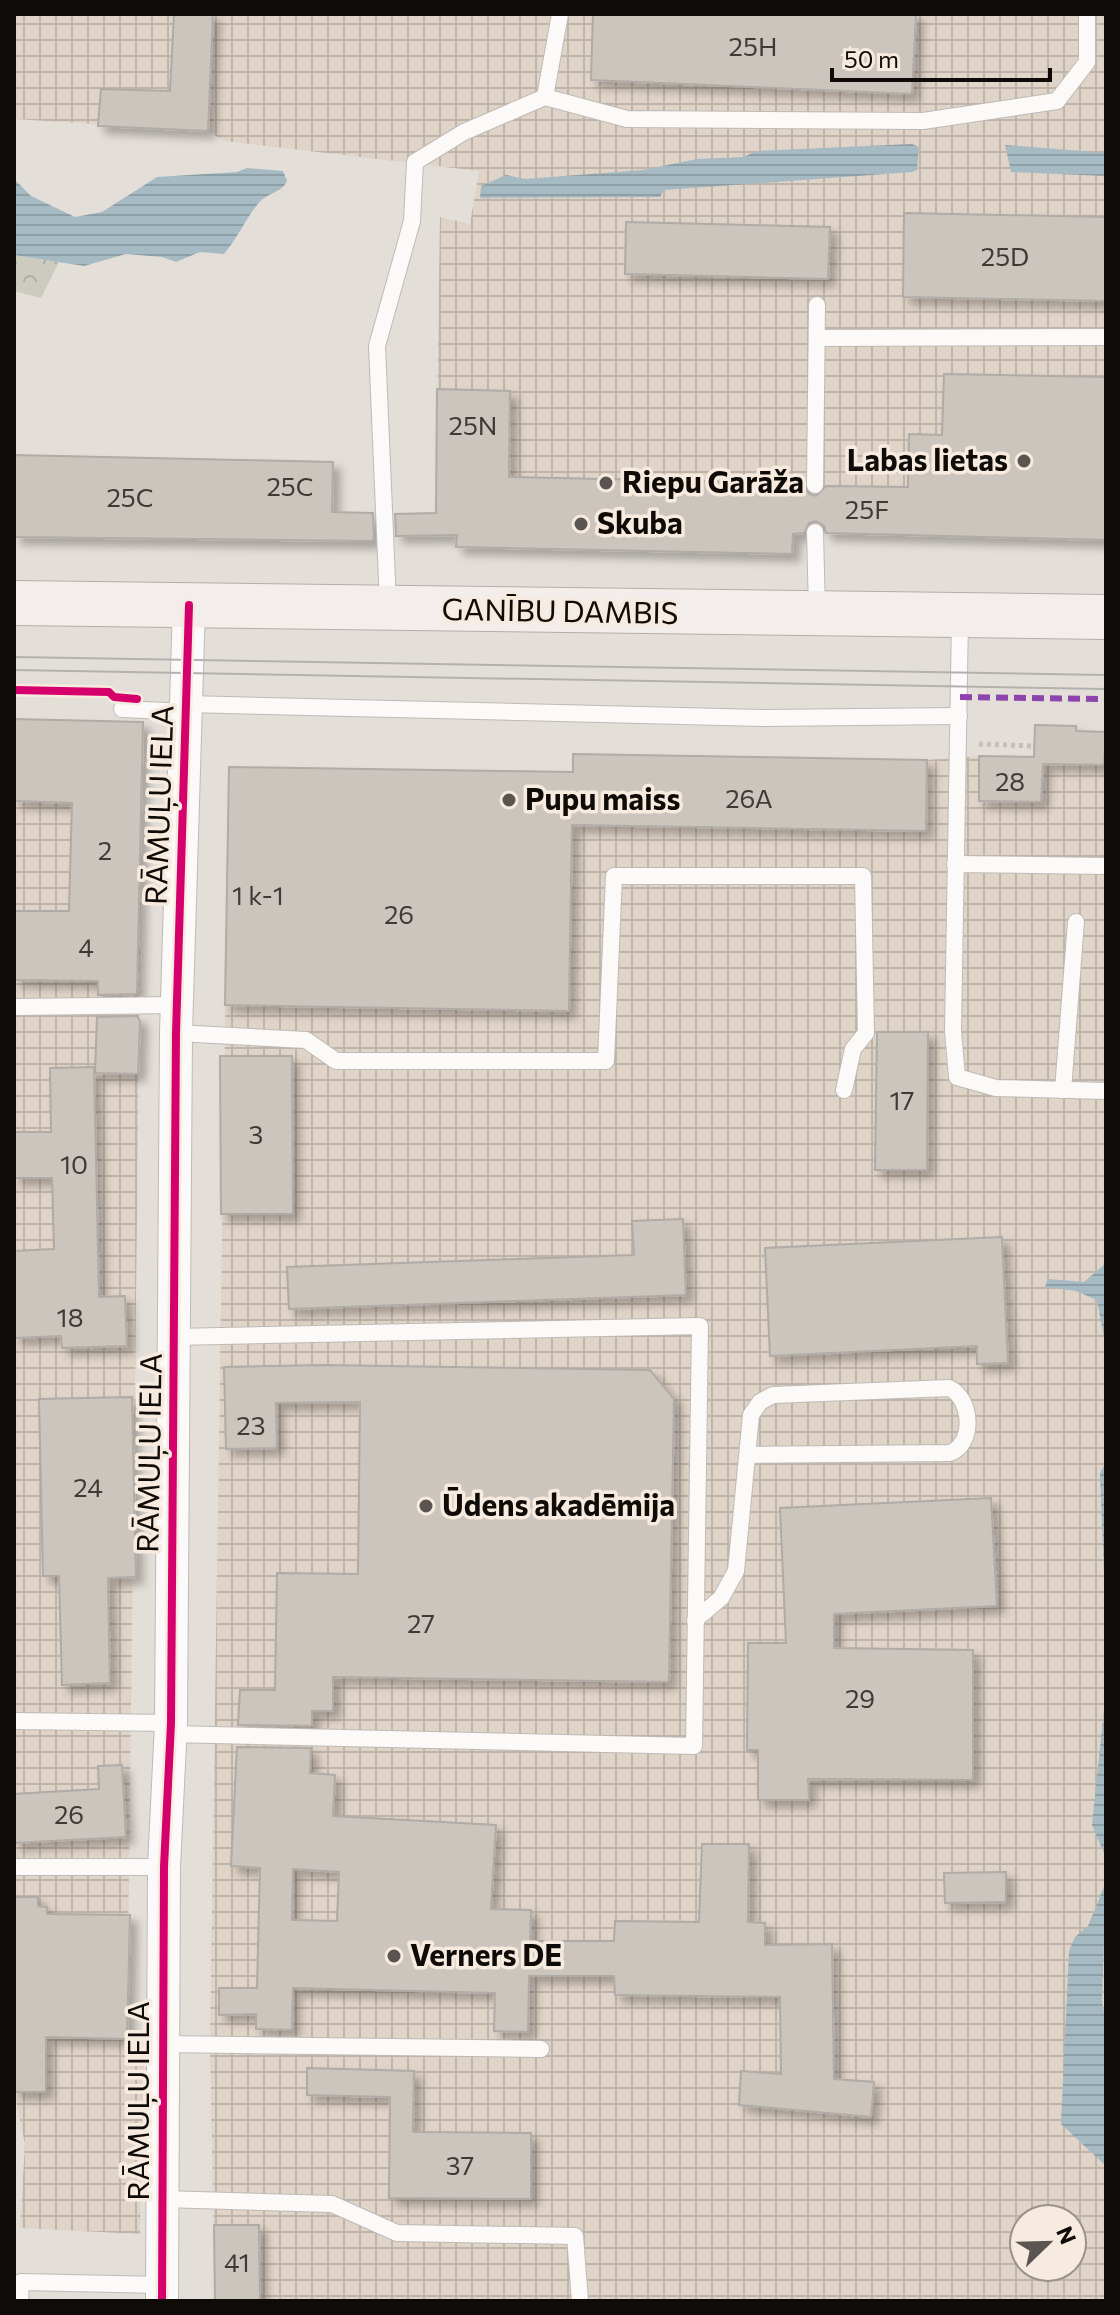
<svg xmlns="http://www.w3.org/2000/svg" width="1120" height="2315" font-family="Commissioner,sans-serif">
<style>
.industrial{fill:url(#industrial-grid);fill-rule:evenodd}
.forest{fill:url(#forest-crowns)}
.water{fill:url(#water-rules)}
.building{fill:#ccc5be;stroke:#b0aba6;stroke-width:2;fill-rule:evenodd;filter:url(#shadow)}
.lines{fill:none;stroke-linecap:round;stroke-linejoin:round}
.service-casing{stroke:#bfbab5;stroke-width:18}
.minor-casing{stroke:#bfbab5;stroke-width:34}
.primary-casing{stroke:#b7aca7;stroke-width:46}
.path{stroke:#c3bfbd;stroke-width:5;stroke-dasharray:4 4;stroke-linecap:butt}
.service{stroke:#fbfaf9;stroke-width:16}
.minor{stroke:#fbfaf9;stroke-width:32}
.primary{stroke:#f3eeec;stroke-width:44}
.tram{stroke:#b3b1af;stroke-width:2}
.quiet{stroke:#8e44ad;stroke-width:6;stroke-dasharray:12 6;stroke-linecap:butt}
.cycleway-casing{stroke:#f7ebdf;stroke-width:13}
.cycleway{stroke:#d6006c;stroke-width:8}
.poi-dot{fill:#5a5551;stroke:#f7ebdf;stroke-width:3}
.labels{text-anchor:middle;stroke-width:7;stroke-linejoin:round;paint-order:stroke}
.number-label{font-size:26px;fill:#3f3a36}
.poi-label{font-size:30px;font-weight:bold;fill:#0f0b08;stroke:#f7ebdf;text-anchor:start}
.street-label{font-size:30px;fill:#0f0b08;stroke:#f7ebdf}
</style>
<defs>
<pattern id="industrial-grid" width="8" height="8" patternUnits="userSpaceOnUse" patternTransform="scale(2)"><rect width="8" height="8" fill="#e0d3c7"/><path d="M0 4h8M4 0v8" fill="none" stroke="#bfb4a9"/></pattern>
<pattern id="forest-crowns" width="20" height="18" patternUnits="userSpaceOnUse" patternTransform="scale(2)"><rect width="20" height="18" fill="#cbcbbf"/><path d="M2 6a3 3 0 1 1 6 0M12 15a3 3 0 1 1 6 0" fill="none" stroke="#adada3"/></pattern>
<pattern id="water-rules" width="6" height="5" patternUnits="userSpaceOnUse" patternTransform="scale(2)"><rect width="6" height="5" fill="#a6bac3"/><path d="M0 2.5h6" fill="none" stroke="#8e9fa6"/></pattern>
<filter id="shadow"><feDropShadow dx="7" dy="7" stdDeviation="4" flood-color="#0004"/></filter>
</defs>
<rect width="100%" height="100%" fill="#e4ded8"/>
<g class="industrial">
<path d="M 14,14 L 1106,14 L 1106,540 L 815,532 L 793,534 L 792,554 L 456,547 L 458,477 L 436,476 L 440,217 L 470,224 L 479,171 L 224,141 L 208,131 L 14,119 Z"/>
<path d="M 14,719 L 143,722 L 127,2039 L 144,2042 L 140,2234 L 20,2228 L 25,2144 L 14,2092 Z"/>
<path d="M 1035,725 L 1076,726 L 1076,731 L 1106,732 L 1106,2301 L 215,2301 L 210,2044 L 229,767 L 573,772 L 573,754 L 927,760 L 979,756 L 1033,757 ZM 1024,2219 L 1072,2219 L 1072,2267 L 1024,2267 Z"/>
</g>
<path class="forest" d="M 14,255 L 59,262 L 41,298 L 14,291 Z"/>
<g class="water">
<path d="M 912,144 L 919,147 L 917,170 L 912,172 L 664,190 L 660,197 L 480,198 L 481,186 L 506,175 L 525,179 L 643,170 L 697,159 L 743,157 L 757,151 Z"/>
<path d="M 1005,145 L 1106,153 L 1106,176 L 1011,172 Z"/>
<path d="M 247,168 L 283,171 L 287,181 C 282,193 265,193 257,205 C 245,220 237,239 224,254 L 200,252 L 176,262 L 162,257 L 126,254 L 84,266 L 14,255 L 14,179 L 31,196 L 75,217 L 102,212 L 157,177 L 237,172 Z"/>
<path d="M 1106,1263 L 1106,1348 L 1097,1300 L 1076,1291 L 1045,1287 L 1048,1279 L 1084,1282 Z"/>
<path d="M 1106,1462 L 1106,1626 L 1100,1473 Z"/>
<path d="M 1106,1691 L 1106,1858 L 1092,1825 Z"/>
<path d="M 1106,1882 L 1102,2002 L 1106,2024 L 1106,2166 L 1061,2124 L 1069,1951 L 1075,1937 L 1088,1926 Z"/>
</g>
<g class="building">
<path d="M 174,14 L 213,14 L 208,131 L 98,126 L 101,89 L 170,91 Z"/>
<path d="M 593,14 L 916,14 L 912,94 L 591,80 Z"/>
<path d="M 904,213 L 1106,217 L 1106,301 L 903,297 Z"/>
<path d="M 626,222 L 830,227 L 828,279 L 625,274 Z"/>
<path d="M 944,374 L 1106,377 L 1106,540 L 826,533 L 824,526 L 816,521 L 809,523 L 804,533 L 793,534 L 792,554 L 456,547 L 457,535 L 396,536 L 395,514 L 436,513 L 437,389 L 510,391 L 509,477 L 793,483 L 804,485 L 809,494 L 816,496 L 826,486 L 908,487 L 909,434 L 942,435 Z"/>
<path d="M 14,455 L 333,462 L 332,512 L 373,513 L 374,536 L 373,541 L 14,537 Z"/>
<path d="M 14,719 L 143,722 L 137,994 L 98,995 L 98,981 L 14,980 L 14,911 L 69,911 L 72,803 L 14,801 Z"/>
<path d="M 1035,725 L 1076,726 L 1076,731 L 1106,732 L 1104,765 L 1043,764 L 1041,802 L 979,801 L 979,756 L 1034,757 Z"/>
<path d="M 573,754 L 927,760 L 926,831 L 572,825 L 569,1011 L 225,1005 L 229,767 L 573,772 Z"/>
<path d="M 137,1016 L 140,1021 L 138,1074 L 95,1073 L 97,1017 Z"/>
<path d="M 877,1032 L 928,1032 L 927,1170 L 875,1170 Z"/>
<path d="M 220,1056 L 292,1056 L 293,1214 L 221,1214 Z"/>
<path d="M 94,1067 L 99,1297 L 125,1296 L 127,1346 L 62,1348 L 61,1336 L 14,1338 L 14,1251 L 54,1249 L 52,1178 L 14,1178 L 14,1132 L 51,1132 L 50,1068 Z"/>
<path d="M 683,1219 L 686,1295 L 289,1309 L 287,1267 L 634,1255 L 632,1221 Z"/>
<path d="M 1002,1237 L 1008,1363 L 977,1364 L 977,1346 L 770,1356 L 765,1248 Z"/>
<path d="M 323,1365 L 650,1370 L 674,1399 L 669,1682 L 333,1677 L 333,1711 L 312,1711 L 312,1726 L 238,1725 L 240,1690 L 275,1690 L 277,1573 L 358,1574 L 360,1402 L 276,1403 L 277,1448 L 226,1449 L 224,1367 Z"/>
<path d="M 132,1397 L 136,1577 L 108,1578 L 110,1683 L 62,1685 L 59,1576 L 43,1576 L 39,1399 Z"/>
<path d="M 991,1498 L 997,1606 L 834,1614 L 834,1648 L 973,1650 L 973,1780 L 808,1779 L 809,1800 L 758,1800 L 758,1750 L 747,1750 L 748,1643 L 786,1643 L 780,1508 Z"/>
<path d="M 237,1747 L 311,1748 L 310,1773 L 335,1775 L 333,1816 L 496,1825 L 491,1909 L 531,1910 L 530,1941 L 614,1941 L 615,1921 L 699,1922 L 702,1844 L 749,1844 L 748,1922 L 765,1923 L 765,1945 L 832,1944 L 834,2079 L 874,2082 L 871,2117 L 739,2105 L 741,2071 L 781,2074 L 780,1997 L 615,1995 L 614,1976 L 529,1976 L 528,2032 L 494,2031 L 495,1993 L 293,1988 L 292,2030 L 256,2029 L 256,2014 L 219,2015 L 219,1988 L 257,1988 L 260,1868 L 231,1866 ZM 293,1869 L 339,1872 L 337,1921 L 292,1920 Z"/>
<path d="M 122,1765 L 126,1837 L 14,1843 L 14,1794 L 99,1789 L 98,1766 Z"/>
<path d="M 1006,1872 L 1006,1902 L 945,1903 L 944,1873 Z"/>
<path d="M 14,1897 L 38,1897 L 38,1906 L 47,1907 L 47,1914 L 130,1915 L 127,2039 L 46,2037 L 46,2092 L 14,2092 Z"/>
<path d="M 307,2068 L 414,2071 L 413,2132 L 531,2133 L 531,2199 L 389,2198 L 390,2097 L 307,2095 Z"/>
<path d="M 214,2225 L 259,2225 L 260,2301 L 215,2301 Z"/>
</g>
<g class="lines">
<g class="service-casing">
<g id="service">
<path d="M 545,97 L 560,14"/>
<path d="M 817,338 L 1106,337"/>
<path d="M 815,485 L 817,305"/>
<path d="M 815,532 L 817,610"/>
<path d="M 388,604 L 377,346 L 412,221 L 415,162 L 464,132 L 545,97 L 627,119 L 923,121 L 1057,101 L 1087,62 L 1087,14"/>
<path d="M 960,618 L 953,1031 L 957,1077 L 996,1088 L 1106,1091"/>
<path d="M 187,704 L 762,718 L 959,716"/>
<path d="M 122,709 L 187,712"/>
<path d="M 955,864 L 1106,866"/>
<path d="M 14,1007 L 177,1005"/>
<path d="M 176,1033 L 306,1040 L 336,1061 L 606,1061 L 614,876 L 863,876 L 866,1033 L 853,1049 L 844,1090"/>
<path d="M 1063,1090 L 1076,922"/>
<path d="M 695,1620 L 721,1598 L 736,1571 L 751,1415 L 760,1402 L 773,1395 L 949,1388 C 972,1398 975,1444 950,1453 L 748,1455"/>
<path d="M 14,1721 L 171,1723"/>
<path d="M 171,1734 L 694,1746 L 700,1326 L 175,1337"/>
<path d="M 14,1867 L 164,1867"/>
<path d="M 163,2044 L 541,2049"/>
<path d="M 162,2199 L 332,2204 L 397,2233 L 575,2236 L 580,2301"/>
<path d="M 20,2301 L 21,2282 L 162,2285"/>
</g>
</g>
<g class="minor-casing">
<path id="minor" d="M 162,2301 L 164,1867 L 171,1723 L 176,1033 L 189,605"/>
</g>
<g class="primary-casing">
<path id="primary" d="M 14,603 L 1106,617"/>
</g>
<path class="path" d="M 979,744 L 1034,746"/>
<use href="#service" class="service"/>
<use href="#minor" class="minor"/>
<use href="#primary" class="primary"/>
<g class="tram">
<path d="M 14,657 L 1106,675"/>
<path d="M 14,670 L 1106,689"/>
</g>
<path class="quiet" d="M 960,697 L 1106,699"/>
<g class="cycleway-casing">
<g id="cycleway">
<path d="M 14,690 L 109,692 L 114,697 L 137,699"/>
<path d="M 162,2301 L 164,1867 L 171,1723 L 176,1033 L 189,605"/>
</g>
</g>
<use href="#cycleway" class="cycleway"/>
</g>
<g class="poi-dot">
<circle cx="1024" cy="461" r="8"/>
<circle cx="606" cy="483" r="8"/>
<circle cx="581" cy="524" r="8"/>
<circle cx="509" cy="800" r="8"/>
<circle cx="426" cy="1506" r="8"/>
<circle cx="394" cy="1956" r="8"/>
</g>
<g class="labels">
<g class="number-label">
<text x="753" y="56">25H</text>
<text x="1005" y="266">25D</text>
<text x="473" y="435">25N</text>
<text x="290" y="496">25C</text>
<text x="130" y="507">25C</text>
<text x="867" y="519">25F</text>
<text x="1010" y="791">28</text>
<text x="749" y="808">26A</text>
<text x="105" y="860">2</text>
<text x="258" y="905">1 k-1</text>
<text x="399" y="924">26</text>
<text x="86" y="957">4</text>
<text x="902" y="1110">17</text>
<text x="256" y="1144">3</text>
<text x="74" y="1174">10</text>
<text x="70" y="1327">18</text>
<text x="251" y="1435">23</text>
<text x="88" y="1497">24</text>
<text x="421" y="1633">27</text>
<text x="860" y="1708">29</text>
<text x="69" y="1824">26</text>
<text x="460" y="2175">37</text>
<text x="237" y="2272">41</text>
</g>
<g class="poi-label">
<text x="1008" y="471" text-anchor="end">Labas lietas</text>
<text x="622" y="493">Riepu Garāža</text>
<text x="597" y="534">Skuba</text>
<text x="525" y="810">Pupu maiss</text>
<text x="442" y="1516">Ūdens akadēmija</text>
<text x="410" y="1966">Verners DE</text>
</g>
<g class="street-label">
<text transform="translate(560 612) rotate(1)" y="10">GANĪBU DAMBIS</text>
<text transform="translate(160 805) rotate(-88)" y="10">RĀMUĻU IELA</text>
<text transform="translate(150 1453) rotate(-89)" y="10">RĀMUĻU IELA</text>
<text transform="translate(139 2101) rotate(-90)" y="10">RĀMUĻU IELA</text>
</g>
</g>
<rect width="1120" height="2315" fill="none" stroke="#0f0b08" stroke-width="32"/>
<g transform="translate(1048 2243) rotate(67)"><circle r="38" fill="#f7ebdf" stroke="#9a9189" stroke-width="2"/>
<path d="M0-6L14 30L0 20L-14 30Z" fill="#5a5551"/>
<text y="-12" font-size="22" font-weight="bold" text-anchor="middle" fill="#0f0b08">N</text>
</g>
<path d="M832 68v12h218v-12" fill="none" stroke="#0f0b08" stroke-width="4"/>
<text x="844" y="68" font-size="24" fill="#0f0b08" stroke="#f7ebdf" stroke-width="6" paint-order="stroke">50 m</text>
</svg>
